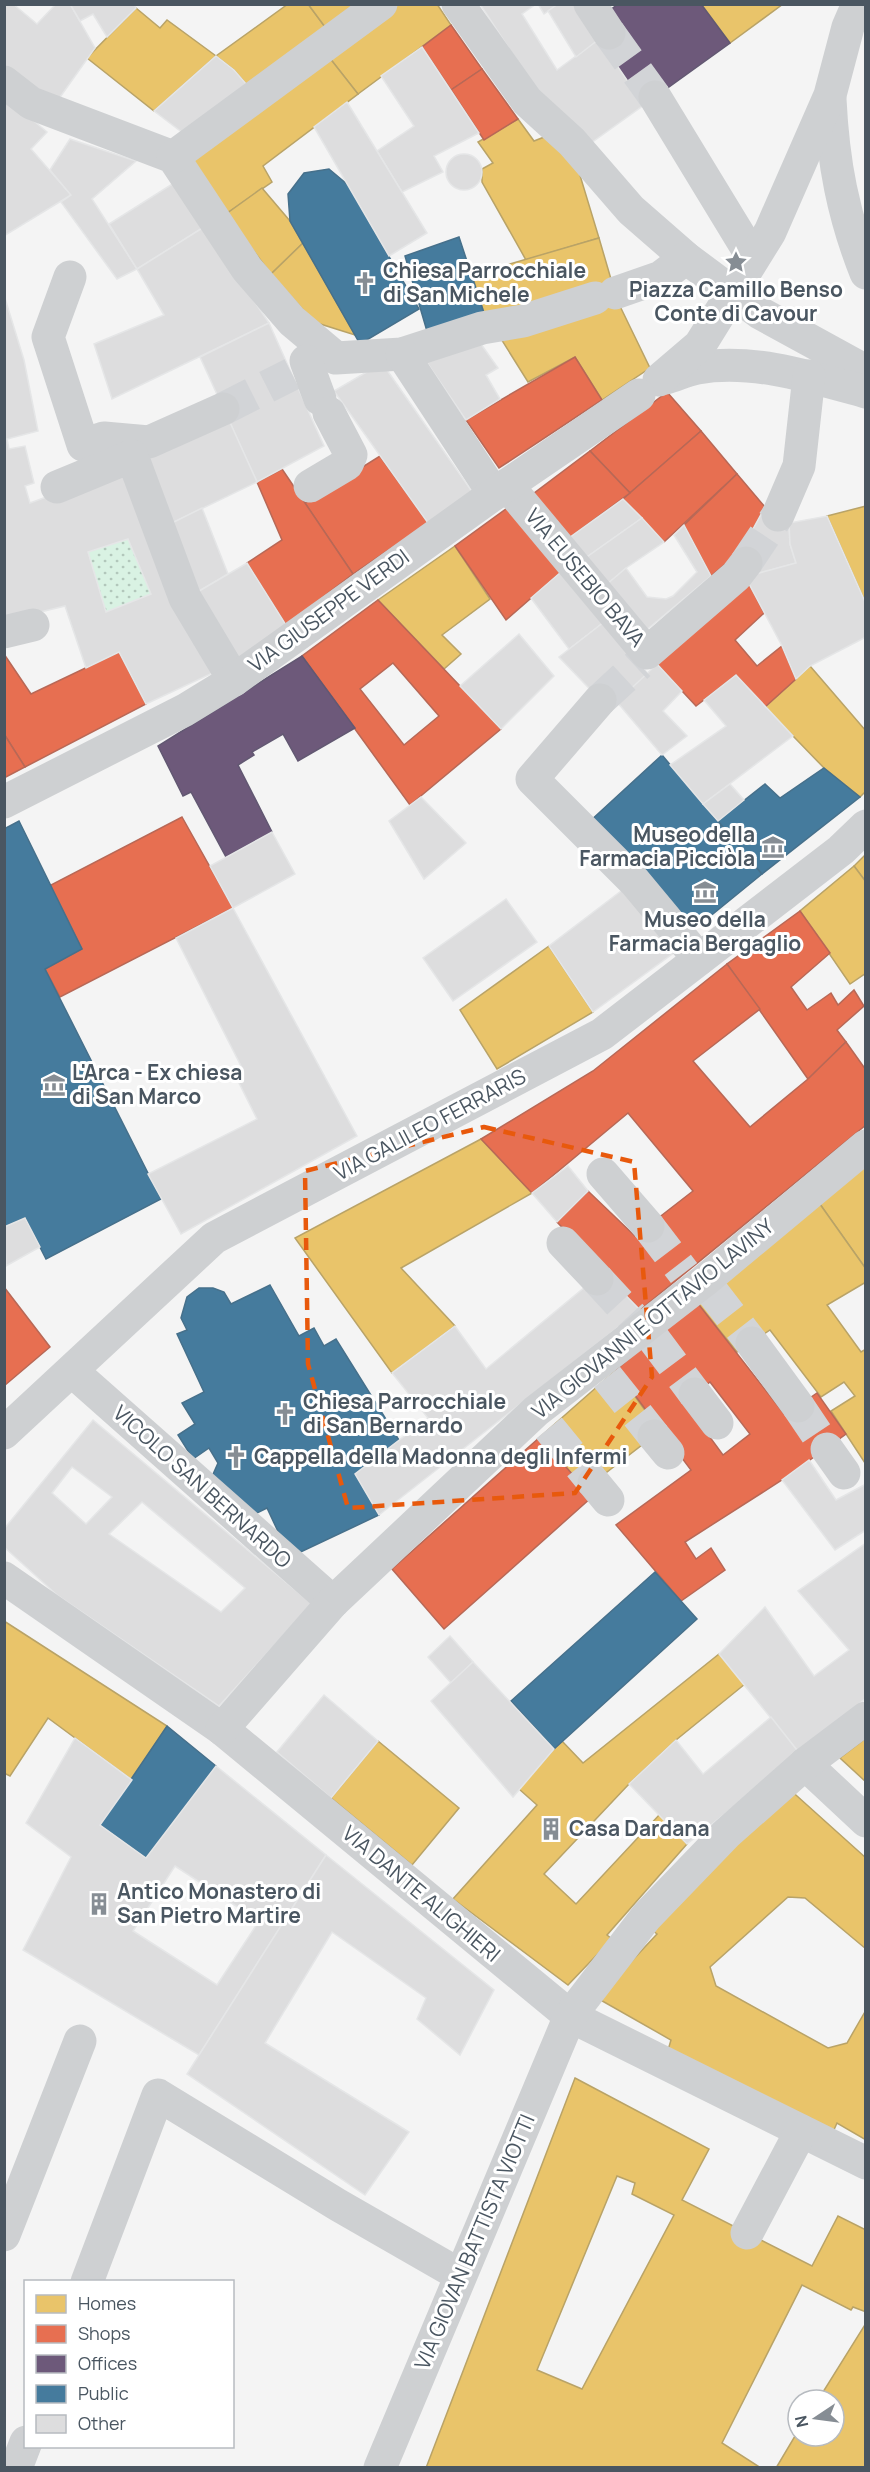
<svg xmlns="http://www.w3.org/2000/svg" width="870" height="2472" font-family="Manrope,sans-serif">
<style>
.garden{fill:url(#garden-dots)}
.homes{fill:#e9c46a;stroke:#b9a367;stroke-width:1.5;fill-rule:evenodd}
.shops{fill:#e76f51;stroke:#b86856;stroke-width:1.5;fill-rule:evenodd}
.offices{fill:#6d597a;stroke:#625872;stroke-width:1.5}
.public{fill:#457b9d;stroke:#46708b;stroke-width:1.5}
.building{fill:#ddddde;stroke:#e5e6e7;stroke-width:1.5;fill-rule:evenodd}
.lines{fill:none;stroke-linecap:round;stroke-linejoin:round}
.minor-tunnel{stroke:#d2d4d7;stroke-width:33;stroke-dasharray:33 16;stroke-linecap:butt}
.minor{stroke:#ced0d2;stroke-width:33}
.marked{fill:none;stroke:#e8590c;stroke-width:4.5;stroke-dasharray:12 8;stroke-linejoin:round}
.labels{text-anchor:middle;stroke-width:6;stroke-linejoin:round;paint-order:stroke}
.poi-label{font-size:21px;font-weight:bold;fill:#4a5661;stroke:#fff;text-anchor:start}
.street-label{font-size:21px;fill:#4a5661;stroke:#fff}
</style>
<defs>
<pattern id="garden-dots" width="8" height="8" patternUnits="userSpaceOnUse" patternTransform="scale(1.5)"><rect width="8" height="8" fill="#d9f2e3"/><path d="M2 2h.1M6 6h.1" fill="none" stroke="#b2c7bb" stroke-width="1.8" stroke-linecap="round"/></pattern>
</defs>
<rect width="100%" height="100%" fill="#f4f4f4"/>
<path class="garden" d="M 128,539 L 151,594 L 106,612 L 88,552 Z"/>
<g class="homes">
<path d="M 288,4 L 308,4 L 328,31 L 253,92 L 234,70 L 216,56 Z"/>
<path d="M 308,4 L 359,4 L 328,31 Z"/>
<path d="M 387,4 L 437,4 L 451,25 L 358,94 L 325,52 Z"/>
<path d="M 701,4 L 783,4 L 730,43 Z"/>
<path d="M 136,8 L 160,28 L 167,20 L 216,56 L 154,111 L 87,58 Z"/>
<path d="M 325,52 L 358,94 L 263,166 L 272,182 L 226,214 L 190,155 Z"/>
<path d="M 518,119 L 534,141 L 552,134 L 576,162 L 599,238 L 526,260 L 482,182 L 482,169 L 493,163 L 478,142 Z"/>
<path d="M 262,188 L 290,221 L 303,243 L 271,274 L 226,214 Z"/>
<path d="M 599,238 L 613,286 L 486,319 L 472,275 Z"/>
<path d="M 303,243 L 355,335 L 314,322 L 271,274 Z"/>
<path d="M 617,300 L 650,368 L 602,400 L 575,357 L 528,382 L 498,334 Z"/>
<path d="M 866,506 L 866,604 L 827,516 Z"/>
<path d="M 455,546 L 490,599 L 442,635 L 461,654 L 444,669 L 378,600 Z"/>
<path d="M 810,666 L 866,731 L 866,791 L 860,797 L 824,768 L 765,707 Z"/>
<path d="M 866,854 L 866,882 L 854,866 Z"/>
<path d="M 854,866 L 866,882 L 866,973 L 850,984 L 800,911 Z"/>
<path d="M 549,946 L 593,1012 L 497,1069 L 460,1010 Z"/>
<path d="M 481,1139 L 532,1193 L 401,1268 L 455,1326 L 392,1373 L 295,1238 Z"/>
<path d="M 866,1163 L 866,1269 L 817,1200 Z"/>
<path d="M 817,1200 L 866,1269 L 866,1282 L 827,1305 L 861,1352 L 866,1349 L 865,1463 L 831,1411 L 855,1396 L 844,1382 L 821,1397 L 770,1330 L 737,1352 L 696,1301 Z"/>
<path d="M 616,1370 L 660,1431 L 585,1489 L 540,1437 Z"/>
<path d="M 4,1621 L 167,1726 L 132,1780 L 48,1718 L 10,1776 L 4,1773 Z"/>
<path d="M 719,1654 L 745,1684 L 676,1740 L 629,1784 L 544,1874 L 576,1904 L 660,1814 L 687,1844 L 607,1935 L 612,1939 L 568,1985 L 453,1899 L 537,1805 L 519,1789 L 554,1749 L 562,1741 L 583,1763 Z"/>
<path d="M 866,1738 L 866,1782 L 840,1758 Z"/>
<path d="M 378,1741 L 459,1808 L 412,1865 L 331,1798 Z"/>
<path d="M 787,1787 L 866,1858 L 866,1949 L 805,1898 L 788,1897 L 710,1967 L 716,1986 L 828,2048 L 847,2043 L 866,2010 L 866,2140 L 837,2123 L 833,2132 L 668,2050 L 671,2040 L 597,1998 L 657,1934 L 651,1929 Z"/>
<path d="M 575,2078 L 709,2149 L 682,2200 L 812,2266 L 838,2216 L 866,2230 L 866,2312 L 853,2307 L 851,2310 L 802,2285 L 722,2443 L 761,2468 L 426,2468 ZM 617,2176 L 635,2183 L 632,2194 L 674,2215 L 582,2389 L 537,2370 Z"/>
<path d="M 866,2323 L 866,2468 L 776,2468 L 798,2431 L 798,2436 L 834,2436 L 834,2400 L 818,2400 Z"/>
</g>
<g class="shops">
<path d="M 451,25 L 482,69 L 451,90 L 422,47 Z"/>
<path d="M 482,69 L 518,119 L 484,140 L 451,90 Z"/>
<path d="M 575,357 L 602,400 L 499,468 L 466,420 Z"/>
<path d="M 667,392 L 701,431 L 630,493 L 590,451 Z"/>
<path d="M 701,431 L 737,474 L 664,542 L 623,499 Z"/>
<path d="M 590,451 L 630,493 L 569,538 L 533,494 Z"/>
<path d="M 380,456 L 428,523 L 353,574 L 305,503 Z"/>
<path d="M 282,469 L 353,574 L 286,625 L 247,563 L 282,540 L 257,482 Z"/>
<path d="M 737,474 L 765,507 L 741,551 L 711,576 L 684,525 Z"/>
<path d="M 510,506 L 561,572 L 506,620 L 455,546 Z"/>
<path d="M 748,582 L 764,613 L 735,640 L 757,666 L 782,646 L 796,679 L 765,707 L 736,675 L 696,706 L 657,664 Z"/>
<path d="M 378,600 L 501,729 L 410,805 L 302,656 ZM 393,663 L 439,716 L 404,745 L 360,689 Z"/>
<path d="M 119,652 L 146,704 L 25,767 L 4,734 L 4,654 L 31,694 Z"/>
<path d="M 4,734 L 25,767 L 4,778 Z"/>
<path d="M 182,817 L 233,908 L 60,997 L 45,969 L 82,949 L 49,886 Z"/>
<path d="M 800,911 L 830,953 L 791,987 L 807,1010 L 831,993 L 838,1005 L 854,990 L 864,1006 L 837,1030 L 846,1042 L 808,1079 L 727,964 Z"/>
<path d="M 727,964 L 760,1009 L 693,1061 L 750,1127 L 808,1079 L 846,1042 L 866,1070 L 866,1125 L 640,1310 L 557,1222 L 588,1191 L 635,1236 L 693,1191 L 628,1113 L 532,1193 L 481,1139 L 593,1071 Z"/>
<path d="M 4,1287 L 50,1347 L 4,1386 Z"/>
<path d="M 696,1301 L 785,1415 L 817,1393 L 846,1434 L 782,1480 L 685,1542 L 696,1559 L 711,1548 L 725,1570 L 681,1601 L 616,1525 L 691,1470 L 616,1370 ZM 710,1382 L 750,1434 L 723,1455 L 684,1402 Z"/>
<path d="M 540,1437 L 592,1497 L 444,1629 L 392,1569 Z"/>
</g>
<g class="offices">
<path d="M 618,4 L 701,4 L 730,43 L 644,105 L 599,39 L 609,11 Z"/>
<path d="M 302,656 L 355,728 L 298,761 L 283,734 L 252,752 L 254,755 L 238,765 L 272,832 L 226,857 L 191,792 L 183,796 L 158,746 Z"/>
</g>
<g class="public">
<path d="M 329,169 L 348,185 L 419,309 L 360,344 L 290,221 L 288,194 L 304,173 Z"/>
<path d="M 459,237 L 486,319 L 429,338 L 405,256 Z"/>
<path d="M 662,755 L 762,874 L 692,931 L 588,823 Z"/>
<path d="M 824,768 L 860,797 L 762,874 L 718,821 L 765,784 L 780,798 Z"/>
<path d="M 19,821 L 82,949 L 45,969 L 161,1199 L 46,1259 L 25,1218 L 4,1227 L 4,829 Z"/>
<path d="M 270,1285 L 299,1336 L 314,1328 L 324,1346 L 336,1339 L 399,1440 L 355,1474 L 379,1515 L 290,1557 L 267,1508 L 249,1517 L 210,1481 L 218,1463 L 209,1448 L 193,1459 L 178,1435 L 195,1424 L 182,1403 L 204,1392 L 177,1334 L 187,1330 L 181,1318 L 187,1297 L 199,1288 L 213,1288 L 224,1292 L 231,1304 Z"/>
<path d="M 655,1572 L 697,1619 L 554,1749 L 511,1701 Z"/>
<path d="M 167,1726 L 216,1766 L 146,1858 L 100,1825 Z"/>
</g>
<g class="building">
<path d="M 4,4 L 13,4 L 37,24 L 56,4 L 70,4 L 95,48 L 58,100 L 4,71 Z"/>
<path d="M 70,4 L 134,4 L 136,8 L 107,37 L 93,14 L 80,21 Z"/>
<path d="M 480,4 L 536,4 L 522,14 L 557,70 L 599,39 L 644,105 L 584,148 L 534,87 Z"/>
<path d="M 538,4 L 558,4 L 544,14 Z"/>
<path d="M 558,4 L 576,4 L 599,39 L 576,57 L 548,11 Z"/>
<path d="M 422,47 L 479,133 L 434,156 L 443,172 L 402,192 L 377,151 L 414,126 L 381,76 Z"/>
<path d="M 216,56 L 234,70 L 253,92 L 191,139 L 154,111 Z"/>
<path d="M 4,96 L 47,132 L 31,149 L 71,195 L 4,236 Z"/>
<path d="M 347,102 L 427,233 L 389,256 L 314,127 Z"/>
<path d="M 70,139 L 136,161 L 92,199 L 137,269 L 117,279 L 61,202 L 71,195 L 50,170 Z"/>
<circle cx="464" cy="172" r="18"/>
<path d="M 177,181 L 204,227 L 137,269 L 109,224 Z"/>
<path d="M 204,227 L 269,323 L 112,399 L 94,344 L 164,315 L 137,269 Z"/>
<path d="M 4,295 L 24,360 L 38,431 L 7,439 L 9,449 L 25,446 L 34,483 L 25,486 L 30,503 L 122,469 L 217,671 L 146,704 L 119,652 L 86,668 L 65,606 L 4,621 ZM 128,539 L 151,594 L 106,612 L 88,552 Z"/>
<path d="M 269,323 L 324,446 L 257,482 L 200,357 Z"/>
<path d="M 476,337 L 498,368 L 486,375 L 500,399 L 466,420 L 421,354 Z"/>
<path d="M 382,363 L 473,493 L 428,523 L 334,391 Z"/>
<path d="M 228,418 L 257,482 L 168,525 L 140,459 Z"/>
<path d="M 623,499 L 642,518 L 584,559 L 569,538 Z"/>
<path d="M 765,507 L 789,523 L 790,544 L 796,563 L 752,575 L 741,551 Z"/>
<path d="M 202,508 L 228,574 L 189,597 L 168,525 Z"/>
<path d="M 827,516 L 866,604 L 866,637 L 810,666 L 796,679 L 782,646 L 748,582 L 752,575 L 796,563 L 790,544 L 789,523 Z"/>
<path d="M 642,518 L 664,542 L 626,568 L 606,585 L 584,559 Z"/>
<path d="M 684,525 L 711,576 L 644,632 L 606,585 L 626,568 L 647,597 L 666,599 L 673,596 L 697,572 L 674,535 Z"/>
<path d="M 247,563 L 286,625 L 233,662 L 189,597 Z"/>
<path d="M 561,572 L 604,622 L 569,649 L 531,598 Z"/>
<path d="M 604,622 L 648,674 L 609,709 L 559,657 Z"/>
<path d="M 519,634 L 554,676 L 501,729 L 460,686 Z"/>
<path d="M 657,664 L 682,691 L 663,711 L 687,736 L 662,755 L 617,702 Z"/>
<path d="M 736,675 L 793,736 L 703,804 L 670,765 L 726,726 L 704,700 Z"/>
<path d="M 730,784 L 744,800 L 718,821 L 703,804 Z"/>
<path d="M 421,797 L 466,843 L 424,879 L 389,821 Z"/>
<path d="M 272,832 L 295,874 L 233,908 L 210,866 Z"/>
<path d="M 629,885 L 679,949 L 593,1012 L 549,946 Z"/>
<path d="M 506,899 L 537,942 L 453,1001 L 423,958 Z"/>
<path d="M 233,908 L 357,1136 L 181,1234 L 148,1174 L 257,1119 L 235,1075 L 243,1070 L 176,938 Z"/>
<path d="M 568,1166 L 588,1191 L 557,1222 L 532,1193 Z"/>
<path d="M 25,1218 L 40,1247 L 6,1266 L 4,1227 Z"/>
<path d="M 603,1272 L 640,1310 L 379,1515 L 355,1474 L 428,1418 L 392,1373 L 455,1326 L 486,1369 Z"/>
<path d="M 93,1420 L 312,1604 L 219,1706 L 57,1595 L 4,1547 L 4,1529 ZM 72,1467 L 112,1497 L 86,1524 L 52,1493 ZM 142,1502 L 245,1588 L 221,1612 L 109,1534 Z"/>
<path d="M 809,1460 L 836,1500 L 866,1484 L 866,1530 L 835,1550 L 782,1480 Z"/>
<path d="M 866,1543 L 866,1698 L 800,1754 L 719,1654 L 765,1607 L 814,1676 L 849,1650 L 798,1591 Z"/>
<path d="M 450,1636 L 473,1662 L 451,1683 L 428,1657 Z"/>
<path d="M 473,1662 L 554,1749 L 513,1797 L 431,1701 Z"/>
<path d="M 324,1695 L 378,1741 L 331,1798 L 277,1752 Z"/>
<path d="M 771,1717 L 800,1754 L 687,1844 L 629,1784 L 676,1740 L 703,1774 Z"/>
<path d="M 75,1738 L 132,1780 L 100,1825 L 146,1858 L 216,1766 L 326,1855 L 199,2055 L 23,1950 L 71,1857 L 26,1823 ZM 175,1866 L 259,1921 L 217,1985 L 133,1931 Z"/>
<path d="M 326,1855 L 494,1990 L 460,2055 L 417,2019 L 426,1998 L 332,1932 L 265,2043 L 409,2132 L 365,2195 L 187,2074 Z"/>
</g>
<g class="lines">
<g class="minor-tunnel">
<path d="M 609,33 L 655,97"/>
<path d="M 223,409 L 292,374"/>
<path d="M 746,563 L 778,515"/>
<path d="M 600,700 L 639,664"/>
<path d="M 648,1226 L 684,1273"/>
<path d="M 597,1279 L 632,1317"/>
<path d="M 710,1289 L 752,1343"/>
<path d="M 653,1338 L 695,1394"/>
<path d="M 607,1377 L 654,1436"/>
<path d="M 798,1406 L 827,1449"/>
<path d="M 549,1428 L 594,1483"/>
</g>
<g class="minor">
<path d="M 458,4 L 527,101 L 572,142 L 631,210 L 686,258 L 760,313 L 866,371"/>
<path d="M 590,4 L 609,33"/>
<path d="M 4,82 L 31,103 L 173,157 L 247,269 L 292,321 L 336,358 L 402,354 L 482,328 L 523,321 L 595,298"/>
<path d="M 655,97 L 753,258"/>
<path d="M 830,99 C 833,162 843,215 866,273"/>
<path d="M 173,157 L 381,4"/>
<path d="M 70,277 L 48,337 L 83,445 L 104,438 L 149,442 L 223,409"/>
<path d="M 615,293 L 661,277 L 686,258"/>
<path d="M 402,354 L 494,494"/>
<path d="M 306,361 L 320,399"/>
<path d="M 666,378 C 676,375 687,370 697,368 C 752,358 812,377 866,392"/>
<path d="M 659,380 L 700,345 L 770,232 L 830,95 L 848,27 L 858,4"/>
<path d="M 507,485 L 647,653 L 736,576 L 746,563"/>
<path d="M 310,486 L 347,464 L 351,455 L 329,413"/>
<path d="M 57,487 L 132,456 L 185,598 L 234,680"/>
<path d="M 778,515 L 799,466 L 809,376"/>
<path d="M 4,632 L 33,625"/>
<path d="M 600,700 L 532,779 L 635,882 L 699,959"/>
<path d="M 4,802 L 185,710 L 234,680 L 494,494 L 639,395"/>
<path d="M 603,1174 L 648,1226"/>
<path d="M 563,1243 L 597,1279"/>
<path d="M 752,1343 L 798,1406"/>
<path d="M 72,1371 L 333,1602"/>
<path d="M 695,1394 L 717,1423"/>
<path d="M 4,1433 L 214,1238 L 602,1034 L 841,850 L 866,826"/>
<path d="M 654,1436 L 668,1453"/>
<path d="M 827,1449 L 844,1473"/>
<path d="M 594,1483 L 608,1500"/>
<path d="M 4,1578 L 222,1729 L 570,2016 L 866,2163"/>
<path d="M 222,1729 L 333,1602 L 536,1411 L 704,1281 L 866,1146"/>
<path d="M 805,1764 L 866,1821"/>
<path d="M 747,2233 L 801,2131"/>
<path d="M 4,2235 L 80,2041"/>
<path d="M 87,2282 L 158,2095 L 338,2205 L 460,2275"/>
<path d="M 16,2468 L 26,2442"/>
<path d="M 380,2468 L 570,2016 L 646,1917 L 726,1834 L 805,1764 L 866,1718"/>
</g>
</g>
<path class="marked" d="M 484,1127 L 634,1162 L 652,1377 L 575,1493 L 348,1508 L 308,1364 L 305,1171 Z"/>
<defs>
<g id="sight-bare" transform="scale(1.8)"><path d="M0-6L1.8-2.2L6-1.7L2.9 1.2L3.7 5.4L0 3.3L-3.7 5.4L-2.9 1.2L-6-1.7L-1.8-2.2Z" fill="#868d94" stroke="#fff" stroke-width="2.5" paint-order="stroke"/></g>
<g id="church-bare" transform="scale(1.8)"><path d="M-1.2-6h2.4v3.5h3.3v2.4h-3.3V6h-2.4V-.1h-3.3v-2.4h3.3Z" fill="#868d94" stroke="#fff" stroke-width="2.5" paint-order="stroke"/></g>
<g id="museum-bare" transform="scale(1.8)"><path d="M0-6L6-3V-2H-6V-3ZM-5-1h2V3h-2ZM-1-1h2V3h-2ZM3-1h2V3H3ZM-6 4H6V6H-6Z" fill="#868d94" stroke="#fff" stroke-width="2.5" paint-order="stroke"/></g>
<g id="building-bare" transform="scale(1.8)"><path d="M-4-6H4V6H1V3H-1V6H-4ZM-2.5-4.3h1.7v1.8h-1.7ZM.8-4.3h1.7v1.8H.8ZM-2.5-1h1.7V.8h-1.7ZM.8-1h1.7V.8H.8Z" fill="#868d94" stroke="#fff" stroke-width="2.5" paint-order="stroke"/></g>
</defs>
<g fill-rule="evenodd">
<use href="#sight-bare" x="736" y="262"/>
<use href="#church-bare" x="365" y="283"/>
<use href="#museum-bare" x="773" y="847"/>
<use href="#museum-bare" x="705" y="892"/>
<use href="#museum-bare" x="54" y="1085"/>
<use href="#church-bare" x="285" y="1414"/>
<use href="#church-bare" x="236" y="1457"/>
<use href="#building-bare" x="551" y="1829"/>
<use href="#building-bare" x="99" y="1904"/>
</g>
<g class="labels">
<g class="poi-label">
<text x="383" y="278">Chiesa Parrocchiale<tspan x="383" dy="24">di San Michele</tspan></text>
<text x="736" y="297" text-anchor="middle">Piazza Camillo Benso<tspan x="736" dy="24">Conte di Cavour</tspan></text>
<text x="755" y="842" text-anchor="end">Museo della<tspan x="755" dy="24">Farmacia Picciòla</tspan></text>
<text x="705" y="927" text-anchor="middle">Museo della<tspan x="705" dy="24">Farmacia Bergaglio</tspan></text>
<text x="72" y="1080">L'Arca - Ex chiesa<tspan x="72" dy="24">di San Marco</tspan></text>
<text x="303" y="1409">Chiesa Parrocchiale<tspan x="303" dy="24">di San Bernardo</tspan></text>
<text x="254" y="1464">Cappella della Madonna degli Infermi</text>
<text x="569" y="1836">Casa Dardana</text>
<text x="117" y="1899">Antico Monastero di<tspan x="117" dy="24">San Pietro Martire</tspan></text>
</g>
<g class="street-label">
<text transform="translate(585 578) rotate(50)" y="7">VIA EUSEBIO BAVA</text>
<text transform="translate(329 611) rotate(-36)" y="7">VIA GIUSEPPE VERDI</text>
<text transform="translate(430 1125) rotate(-28)" y="7">VIA GALILEO FERRARIS</text>
<text transform="translate(653 1319) rotate(-39)" y="7">VIA GIOVANNI E OTTAVIO LAVINY</text>
<text transform="translate(202 1487) rotate(42)" y="7">VICOLO SAN BERNARDO</text>
<text transform="translate(421 1894) rotate(40)" y="7">VIA DANTE ALIGHIERI</text>
<text transform="translate(475 2242) rotate(-67)" y="7">VIA GIOVAN BATTISTA VIOTTI</text>
</g>
</g>
<rect width="870" height="2472" fill="none" stroke="#4a5661" stroke-width="12"/>
<rect x="24" y="2280" width="210" height="168" fill="#ffffff" stroke="#b7bbc0" stroke-width="1.5"/>
<rect x="36" y="2295" width="30" height="18" fill="#e9c46a" stroke="#b7bbc0" stroke-width="1.5"/>
<text x="78" y="2310" font-size="18" fill="#4a5661">Homes</text>
<rect x="36" y="2325" width="30" height="18" fill="#e76f51" stroke="#b7bbc0" stroke-width="1.5"/>
<text x="78" y="2340" font-size="18" fill="#4a5661">Shops</text>
<rect x="36" y="2355" width="30" height="18" fill="#6d597a" stroke="#b7bbc0" stroke-width="1.5"/>
<text x="78" y="2370" font-size="18" fill="#4a5661">Offices</text>
<rect x="36" y="2385" width="30" height="18" fill="#457b9d" stroke="#b7bbc0" stroke-width="1.5"/>
<text x="78" y="2400" font-size="18" fill="#4a5661">Public</text>
<rect x="36" y="2415" width="30" height="18" fill="#ddddde" stroke="#b7bbc0" stroke-width="1.5"/>
<text x="78" y="2430" font-size="18" fill="#4a5661">Other</text>
<g transform="translate(816 2418) rotate(257)"><circle r="28" fill="#ffffff" stroke="#b7bbc0" stroke-width="1.5"/>
<path d="M0-4.5L10 22L0 15L-10 22Z" fill="#868d94"/>
<text y="-9" font-size="16" font-weight="bold" text-anchor="middle" fill="#4a5661">N</text>
</g>
</svg>
